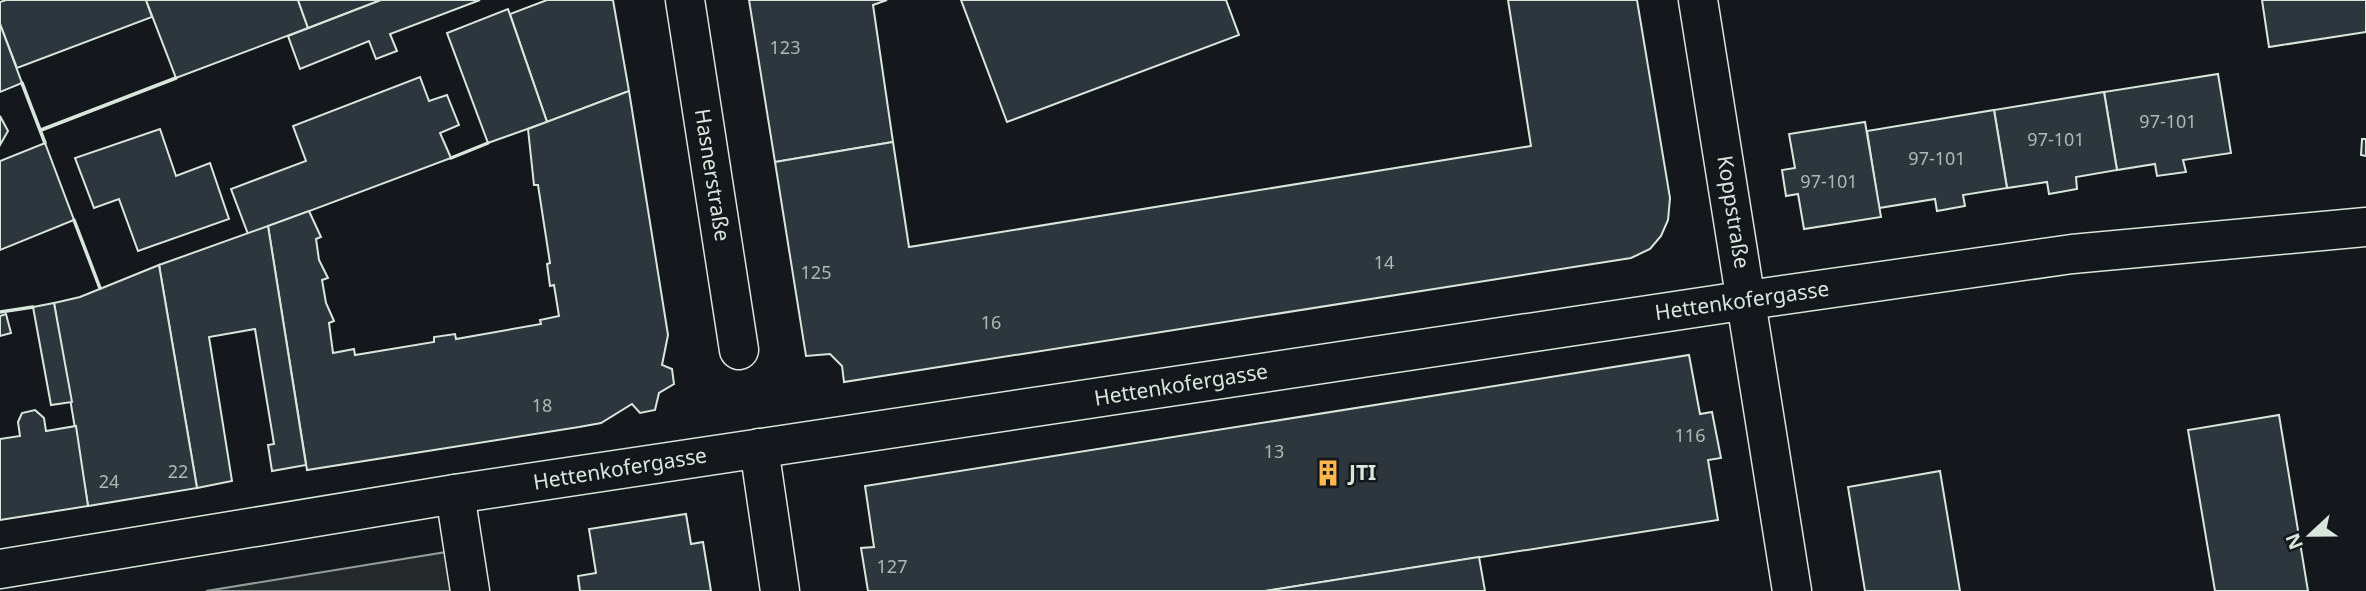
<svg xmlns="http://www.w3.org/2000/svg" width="2366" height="591" font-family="'Noto Sans',sans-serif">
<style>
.parking{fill:#24282b;stroke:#939e99;stroke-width:2}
.building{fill:#2c363c;stroke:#d8e6dc;stroke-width:2}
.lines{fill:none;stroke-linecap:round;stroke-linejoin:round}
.minor-casing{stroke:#d8e6dc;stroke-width:41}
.minor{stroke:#14181c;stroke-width:38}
.wall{stroke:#d8e6dc;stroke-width:3.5}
.labels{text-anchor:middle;stroke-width:5;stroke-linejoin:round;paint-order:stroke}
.number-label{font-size:18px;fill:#adbab4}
.street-label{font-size:21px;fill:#d8e6dc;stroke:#14181c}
.poi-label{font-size:21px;font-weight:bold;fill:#d8e6dc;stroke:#14181c;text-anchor:start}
</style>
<rect width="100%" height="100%" fill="#14181c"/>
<path class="parking" d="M 477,547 L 484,591 L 206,591 Z"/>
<g class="building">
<path d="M 6,0 L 146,0 L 152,17 L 17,68 L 0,24 L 0,2 Z"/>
<path d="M 146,0 L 298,0 L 308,28 L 176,78 Z"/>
<path d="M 298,0 L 381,0 L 308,28 Z"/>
<path d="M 381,0 L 480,0 L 390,34 L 397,51 L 376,59 L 369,41 L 300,69 L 288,36 Z"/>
<path d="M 547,0 L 613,0 L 629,91 L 547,122 L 510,14 Z"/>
<path d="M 749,0 L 887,0 L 873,5 L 893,142 L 775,162 Z"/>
<path d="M 961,0 L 1226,0 L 1239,35 L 1007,122 Z"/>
<path d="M 1508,0 L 1637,0 L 1670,198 L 1668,220 L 1661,236 L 1650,249 L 1631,258 L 844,382 L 842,366 L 830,354 L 806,356 L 775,162 L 893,142 L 909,247 L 1531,146 Z"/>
<path d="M 2262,0 L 2366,0 L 2366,32 L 2269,47 Z"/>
<path d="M 508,9 L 547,122 L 488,143 L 447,33 Z"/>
<path d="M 0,24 L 22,83 L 0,92 Z"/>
<path d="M 2218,74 L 2231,153 L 2183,160 L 2186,172 L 2157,176 L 2155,164 L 2117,170 L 2104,92 Z"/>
<path d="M 420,77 L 429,101 L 447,95 L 459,125 L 440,133 L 451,158 L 248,234 L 231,189 L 306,161 L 293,126 Z"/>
<path d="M 629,91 L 668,335 L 662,365 L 672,369 L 674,384 L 659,393 L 655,410 L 640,413 L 632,404 L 601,423 L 579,427 L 307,470 L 268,226 L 309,211 L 321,237 L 316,239 L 319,260 L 328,278 L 322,280 L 326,303 L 334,321 L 329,323 L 333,353 L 354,349 L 355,355 L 434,342 L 434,337 L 455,334 L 456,339 L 541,324 L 540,320 L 559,316 L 554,285 L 550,286 L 547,264 L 550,263 L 538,185 L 534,185 L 528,129 Z"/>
<path d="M 2104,92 L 2117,170 L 2076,177 L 2077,189 L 2049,194 L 2047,182 L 2007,188 L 1994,110 Z"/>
<path d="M 1994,110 L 2007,188 L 1963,195 L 1965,206 L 1937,211 L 1935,199 L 1879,208 L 1867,131 Z"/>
<path d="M 0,116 L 8,131 L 0,145 Z"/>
<path d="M 1865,122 L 1881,217 L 1804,229 L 1798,194 L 1786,196 L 1782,170 L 1795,168 L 1789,134 Z"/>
<path d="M 160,129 L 176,176 L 210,163 L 229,219 L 138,251 L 119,199 L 94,208 L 75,158 Z"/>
<path d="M 2362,139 L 2366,139 L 2366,156 L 2361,155 Z"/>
<path d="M 45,143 L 74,220 L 0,250 L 0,161 Z"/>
<path d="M 268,226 L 306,465 L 272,471 L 268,445 L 274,444 L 255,329 L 209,337 L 232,481 L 197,488 L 159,265 Z"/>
<path d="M 159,265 L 197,488 L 88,506 L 54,303 L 80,297 Z"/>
<path d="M 54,303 L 72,402 L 51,405 L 33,307 Z"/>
<path d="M 6,314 L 11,333 L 0,336 L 0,316 Z"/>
<path d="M 1689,355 L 1700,414 L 1712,412 L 1721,458 L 1708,460 L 1718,520 L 1265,591 L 868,591 L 861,548 L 874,547 L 865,486 Z"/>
<path d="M 35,410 L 44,418 L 46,431 L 76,426 L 88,506 L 0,520 L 0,439 L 20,436 L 18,422 L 22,413 Z"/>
<path d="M 2279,415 L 2308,591 L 2215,591 L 2188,430 Z"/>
<path d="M 1940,471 L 1960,591 L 1865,591 L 1848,487 Z"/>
<path d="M 686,514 L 691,544 L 703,542 L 711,591 L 580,591 L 578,576 L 596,573 L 589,529 Z"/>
<path d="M 1479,557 L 1485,591 L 1265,591 Z"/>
</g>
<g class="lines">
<g class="minor-casing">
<g id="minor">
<path d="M 685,0 L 739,350"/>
<path d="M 1698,0 L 1792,591"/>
<path d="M 759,448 L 780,591"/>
<path d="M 455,494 L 470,591"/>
<path d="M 0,569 L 455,494 L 1748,300 L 2072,254 L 2366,227"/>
</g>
</g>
<use href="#minor" class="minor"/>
<g class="wall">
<path d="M 22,83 L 45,143"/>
<path d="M 41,130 L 176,78"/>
<path d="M 451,158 L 488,143"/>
<path d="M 74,220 L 100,288"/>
<path d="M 0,312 L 33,307"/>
</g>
</g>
<defs>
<g id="building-bare" transform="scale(2.1)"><path d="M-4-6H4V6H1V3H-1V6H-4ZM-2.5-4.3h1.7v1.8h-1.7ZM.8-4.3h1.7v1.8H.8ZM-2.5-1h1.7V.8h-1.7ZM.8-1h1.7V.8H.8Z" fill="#ffb74d" stroke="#14181c" stroke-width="2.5" paint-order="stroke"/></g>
</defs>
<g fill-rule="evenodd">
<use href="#building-bare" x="1328" y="473"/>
</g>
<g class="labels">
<g class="number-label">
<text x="785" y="54">123</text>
<text x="2168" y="128">97-101</text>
<text x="2056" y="146">97-101</text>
<text x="1937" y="165">97-101</text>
<text x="1829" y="188">97-101</text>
<text x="1384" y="269">14</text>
<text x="816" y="279">125</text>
<text x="991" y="329">16</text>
<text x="542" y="412">18</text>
<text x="1690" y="442">116</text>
<text x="1274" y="458">13</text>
<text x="178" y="478">22</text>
<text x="109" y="488">24</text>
<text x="892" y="573">127</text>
</g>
<g class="street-label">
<text transform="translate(712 175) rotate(81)" y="7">Hasnerstraße</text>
<text transform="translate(1733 212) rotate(81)" y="7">Koppstraße</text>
<text transform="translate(1742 301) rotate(-8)" y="7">Hettenkofergasse</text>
<text transform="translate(1181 385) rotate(-9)" y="7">Hettenkofergasse</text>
<text transform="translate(620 469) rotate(-9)" y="7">Hettenkofergasse</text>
</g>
<g class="poi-label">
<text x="1349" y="480">JTI</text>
</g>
</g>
<g transform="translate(2310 535) rotate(248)" stroke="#14181c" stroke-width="5" paint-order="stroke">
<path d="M0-5L12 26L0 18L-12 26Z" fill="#d8e6dc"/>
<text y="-10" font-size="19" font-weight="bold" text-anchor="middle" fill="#d8e6dc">N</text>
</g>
</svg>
